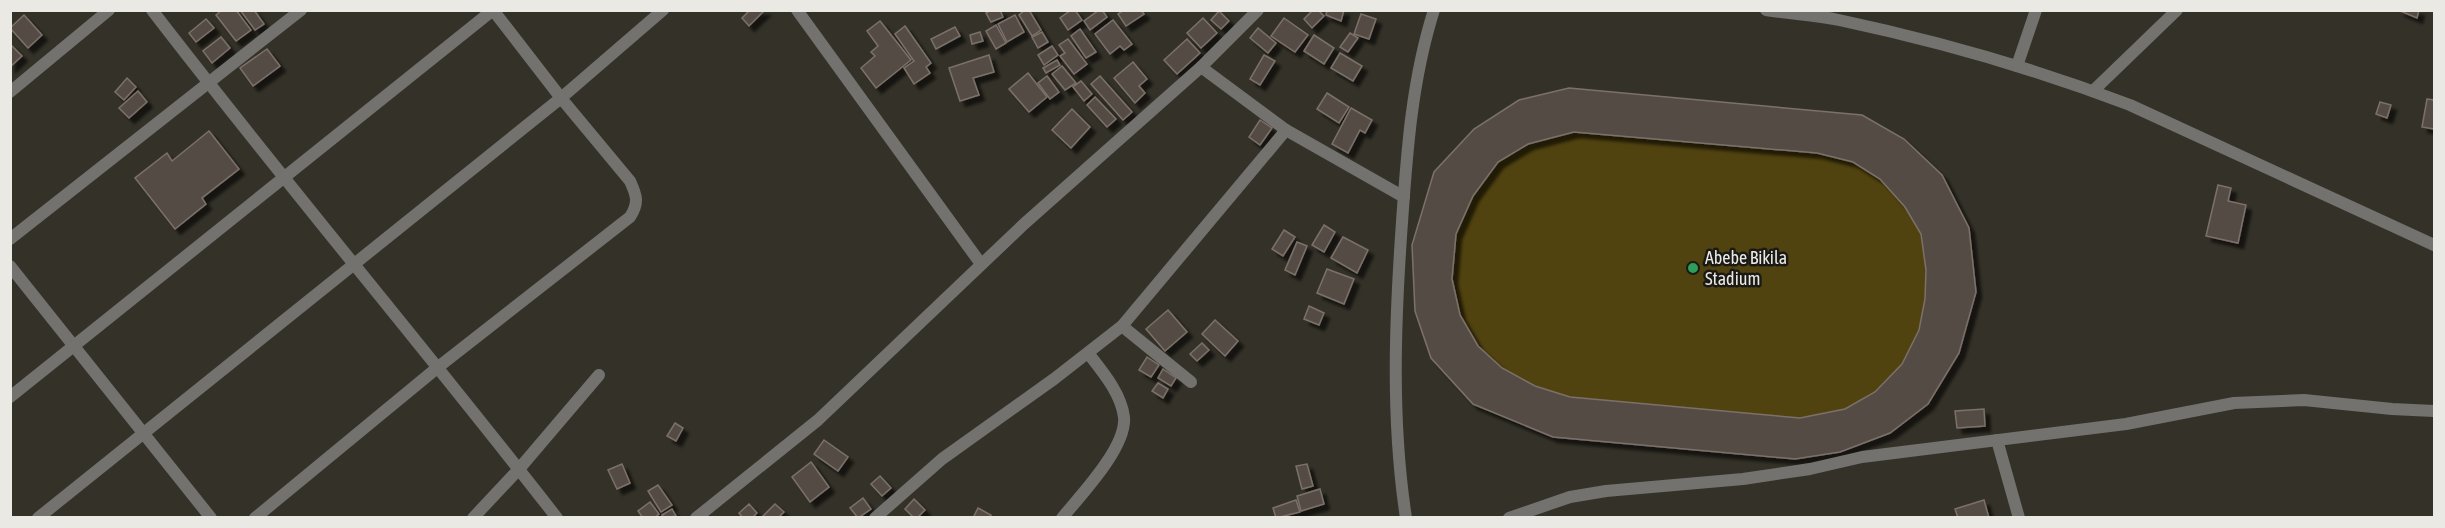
<svg xmlns="http://www.w3.org/2000/svg" width="2445" height="528" font-family="'Asap Condensed',sans-serif">
<style>
.green{fill:#51430f}
.building{fill:#554b45;stroke:#7b716a;stroke-width:1.5;fill-rule:evenodd;filter:url(#shadow)}
.lines{fill:none;stroke-linecap:round;stroke-linejoin:round}
.street{stroke:#73726e;stroke-width:12}
.leisure-dot{fill:#2e9e5b;stroke:#1b1915;stroke-width:2}
.labels{text-anchor:middle;stroke-width:5;stroke-linejoin:round;paint-order:stroke}
.poi-label{font-size:18px;fill:#ebe9e4;stroke:#1b1915;text-anchor:start}
</style>
<defs>
<filter id="shadow"><feDropShadow dx="5.5" dy="5.5" stdDeviation="1.5" flood-color="#0009"/></filter>
</defs>
<rect width="100%" height="100%" fill="#343228"/>
<path class="green" d="M 1569,88 L 1862,115 L 1904,139 L 1942,175 L 1969,228 L 1976,292 L 1959,353 L 1928,404 L 1890,433 L 1840,452 L 1795,459 L 1553,437 L 1473,404 L 1431,358 L 1434,172 L 1519,100 Z"/>
<g class="building">
<path d="M 222,10 L 236,10 L 251,30 L 236,41 L 216,15 Z"/>
<path d="M 240,10 L 254,10 L 264,24 L 255,30 Z"/>
<path d="M 750,10 L 765,10 L 749,26 L 742,18 Z"/>
<path d="M 991,10 L 1000,10 L 1003,17 L 991,22 L 986,13 Z"/>
<path d="M 1025,10 L 1029,10 L 1041,30 L 1032,36 L 1019,15 Z"/>
<path d="M 1071,10 L 1075,10 L 1082,20 L 1068,30 L 1060,18 Z"/>
<path d="M 1099,10 L 1102,10 L 1107,17 L 1090,30 L 1084,21 Z"/>
<path d="M 1124,10 L 1141,10 L 1144,14 L 1126,26 L 1118,14 Z"/>
<path d="M 1313,10 L 1318,10 L 1324,16 L 1312,28 L 1304,19 Z"/>
<path d="M 1327,10 L 1344,10 L 1341,21 L 1326,15 Z"/>
<path d="M 2398,10 L 2419,10 L 2417,18 Z"/>
<path d="M 1219,11 L 1229,21 L 1221,29 L 1211,20 Z"/>
<path d="M 1361,14 L 1376,19 L 1369,39 L 1354,34 Z"/>
<path d="M 24,15 L 42,35 L 28,48 L 10,28 Z"/>
<path d="M 1015,15 L 1024,32 L 1007,42 L 998,24 Z"/>
<path d="M 1203,18 L 1217,33 L 1201,48 L 1187,33 Z"/>
<path d="M 1284,18 L 1308,35 L 1295,52 L 1271,36 Z"/>
<path d="M 206,19 L 214,28 L 196,42 L 189,33 Z"/>
<path d="M 1113,20 L 1132,44 L 1124,50 L 1120,46 L 1110,54 L 1095,34 Z"/>
<path d="M 880,21 L 911,60 L 876,88 L 861,68 L 875,56 L 871,52 L 878,46 L 867,31 Z"/>
<path d="M 996,25 L 1006,43 L 996,49 L 986,31 Z"/>
<path d="M 905,26 L 931,63 L 926,67 L 930,73 L 914,84 L 904,68 L 914,61 L 895,34 Z"/>
<path d="M 955,27 L 960,36 L 936,49 L 931,39 Z"/>
<path d="M 1258,28 L 1276,43 L 1268,53 L 1250,38 Z"/>
<path d="M 1080,29 L 1096,52 L 1086,58 L 1071,36 Z"/>
<path d="M 980,32 L 983,41 L 972,44 L 970,35 Z"/>
<path d="M 1042,32 L 1048,42 L 1038,48 L 1032,37 Z"/>
<path d="M 1350,33 L 1358,38 L 1348,52 L 1340,47 Z"/>
<path d="M 1314,35 L 1334,48 L 1324,64 L 1304,51 Z"/>
<path d="M 221,37 L 230,48 L 212,63 L 203,51 Z"/>
<path d="M 1068,39 L 1087,64 L 1074,74 L 1060,56 L 1065,53 L 1059,45 Z"/>
<path d="M 1187,39 L 1200,53 L 1177,74 L 1164,60 Z"/>
<path d="M 10,44 L 22,56 L 10,67 Z"/>
<path d="M 1052,46 L 1058,55 L 1044,65 L 1038,55 Z"/>
<path d="M 267,49 L 280,66 L 253,86 L 240,68 Z"/>
<path d="M 1340,53 L 1362,66 L 1353,81 L 1331,68 Z"/>
<path d="M 989,55 L 994,72 L 973,78 L 979,95 L 960,101 L 949,68 Z"/>
<path d="M 1264,55 L 1275,61 L 1260,85 L 1250,79 Z"/>
<path d="M 1057,60 L 1060,65 L 1046,73 L 1043,68 Z"/>
<path d="M 1133,62 L 1147,79 L 1139,86 L 1145,93 L 1135,103 L 1114,78 Z"/>
<path d="M 1062,66 L 1076,83 L 1065,90 L 1052,74 Z"/>
<path d="M 1028,73 L 1047,97 L 1029,112 L 1009,89 Z"/>
<path d="M 1047,76 L 1059,92 L 1050,99 L 1038,83 Z"/>
<path d="M 1100,76 L 1132,112 L 1123,120 L 1091,84 Z"/>
<path d="M 127,78 L 136,87 L 124,100 L 115,92 Z"/>
<path d="M 1081,81 L 1092,94 L 1084,101 L 1073,87 Z"/>
<path d="M 1569,88 L 1862,115 L 1904,139 L 1942,175 L 1969,228 L 1976,292 L 1959,353 L 1928,404 L 1890,433 L 1840,452 L 1795,459 L 1553,437 L 1473,404 L 1431,358 L 1415,311 L 1412,245 L 1434,172 L 1474,129 L 1519,100 ZM 1574,132 L 1817,153 L 1853,162 L 1880,179 L 1905,207 L 1921,234 L 1926,270 L 1925,299 L 1919,330 L 1902,364 L 1875,392 L 1845,409 L 1800,418 L 1570,397 L 1535,386 L 1502,368 L 1478,346 L 1460,315 L 1452,279 L 1456,234 L 1473,196 L 1498,162 L 1528,144 Z"/>
<path d="M 138,91 L 147,102 L 129,118 L 119,108 Z"/>
<path d="M 1327,93 L 1349,107 L 1339,123 L 1317,109 Z"/>
<path d="M 1095,97 L 1116,119 L 1107,127 L 1087,105 Z"/>
<path d="M 2427,99 L 2434,100 L 2434,129 L 2422,127 Z"/>
<path d="M 2380,102 L 2391,105 L 2387,118 L 2376,114 Z"/>
<path d="M 1351,108 L 1372,120 L 1365,133 L 1360,130 L 1348,153 L 1332,144 Z"/>
<path d="M 1072,109 L 1090,127 L 1071,148 L 1052,130 Z"/>
<path d="M 1260,120 L 1272,128 L 1260,145 L 1249,137 Z"/>
<path d="M 209,131 L 239,169 L 202,198 L 206,204 L 175,229 L 135,178 L 167,153 L 172,161 Z"/>
<path d="M 2218,185 L 2231,188 L 2228,201 L 2246,205 L 2238,243 L 2206,236 Z"/>
<path d="M 1324,225 L 1335,232 L 1324,252 L 1312,245 Z"/>
<path d="M 1284,230 L 1295,237 L 1283,256 L 1272,249 Z"/>
<path d="M 1343,237 L 1368,250 L 1357,273 L 1331,258 Z"/>
<path d="M 1297,242 L 1307,246 L 1295,275 L 1285,270 Z"/>
<path d="M 1327,269 L 1354,279 L 1344,304 L 1317,293 Z"/>
<path d="M 1309,306 L 1324,313 L 1319,325 L 1304,319 Z"/>
<path d="M 1168,310 L 1187,332 L 1165,351 L 1146,329 Z"/>
<path d="M 1215,320 L 1238,341 L 1225,356 L 1202,334 Z"/>
<path d="M 1202,343 L 1209,350 L 1197,361 L 1190,354 Z"/>
<path d="M 1147,357 L 1159,365 L 1151,377 L 1139,370 Z"/>
<path d="M 1163,369 L 1176,378 L 1171,386 L 1158,378 Z"/>
<path d="M 1158,383 L 1168,389 L 1163,398 L 1152,391 Z"/>
<path d="M 1984,409 L 1985,426 L 1957,428 L 1955,411 Z"/>
<path d="M 675,423 L 683,428 L 676,441 L 667,436 Z"/>
<path d="M 824,440 L 848,457 L 838,471 L 814,454 Z"/>
<path d="M 811,462 L 829,487 L 810,502 L 792,477 Z"/>
<path d="M 622,464 L 630,483 L 617,489 L 608,470 Z"/>
<path d="M 1307,464 L 1313,486 L 1302,489 L 1296,466 Z"/>
<path d="M 880,476 L 891,488 L 882,496 L 871,484 Z"/>
<path d="M 658,485 L 672,505 L 661,512 L 648,491 Z"/>
<path d="M 1320,489 L 1324,504 L 1301,511 L 1297,496 Z"/>
<path d="M 863,498 L 871,509 L 858,518 L 850,508 Z"/>
<path d="M 914,499 L 925,510 L 917,518 L 914,518 L 905,509 Z"/>
<path d="M 1296,500 L 1300,512 L 1276,518 L 1273,508 Z"/>
<path d="M 1984,500 L 1989,518 L 1958,518 L 1955,509 Z"/>
<path d="M 650,502 L 659,514 L 654,518 L 643,518 L 638,511 Z"/>
<path d="M 749,504 L 757,513 L 752,518 L 743,518 L 739,513 Z"/>
<path d="M 775,504 L 784,512 L 778,518 L 761,518 Z"/>
<path d="M 978,508 L 991,515 L 990,518 L 973,518 Z"/>
<path d="M 672,509 L 676,516 L 664,518 L 662,515 Z"/>
</g>
<g class="lines">
<g class="street">
<path d="M 152,10 C 284,182 424,347 557,518"/>
<path d="M 797,10 L 981,264"/>
<path d="M 1766,10 C 1790,14 1815,15 1839,20 C 1938,41 2036,69 2130,105 L 2434,245"/>
<path d="M 2017,66 L 2036,10"/>
<path d="M 1201,67 L 1286,130 L 1404,197"/>
<path d="M 2093,91 L 2177,10"/>
<path d="M 10,92 L 109,10"/>
<path d="M 10,239 L 301,10"/>
<path d="M 10,266 L 211,518"/>
<path d="M 1122,326 L 1191,382"/>
<path d="M 10,397 L 493,10"/>
<path d="M 1997,440 L 2019,518"/>
<path d="M 38,518 L 561,98 L 663,10"/>
<path d="M 255,518 L 437,368 L 630,217 C 639,203 637,196 630,181 L 561,98 L 493,10"/>
<path d="M 473,518 L 519,469 L 599,375"/>
<path d="M 696,518 L 818,420 L 1024,224 L 1201,67 L 1258,10"/>
<path d="M 875,518 L 942,459 L 1054,379 L 1122,326 L 1286,130"/>
<path d="M 1062,518 C 1081,495 1127,447 1124,417 C 1121,393 1102,371 1088,353"/>
<path d="M 1406,518 C 1391,420 1395,320 1402,222 C 1407,150 1412,79 1434,10"/>
<path d="M 1509,518 L 1570,497 L 1606,491 L 1743,479 L 1810,469 L 1862,457 L 2126,424 L 2234,403 L 2304,400 L 2392,409 L 2434,411"/>
</g>
</g>
<circle class="leisure-dot" cx="1693" cy="268" r="6"/>
<g class="labels">
<g class="poi-label">
<text x="1705" y="264">Abebe Bikila<tspan x="1705" dy="21">Stadium</tspan></text>
</g>
</g>
<rect width="2445" height="528" fill="none" stroke="#ebe9e4" stroke-width="24"/>
</svg>
